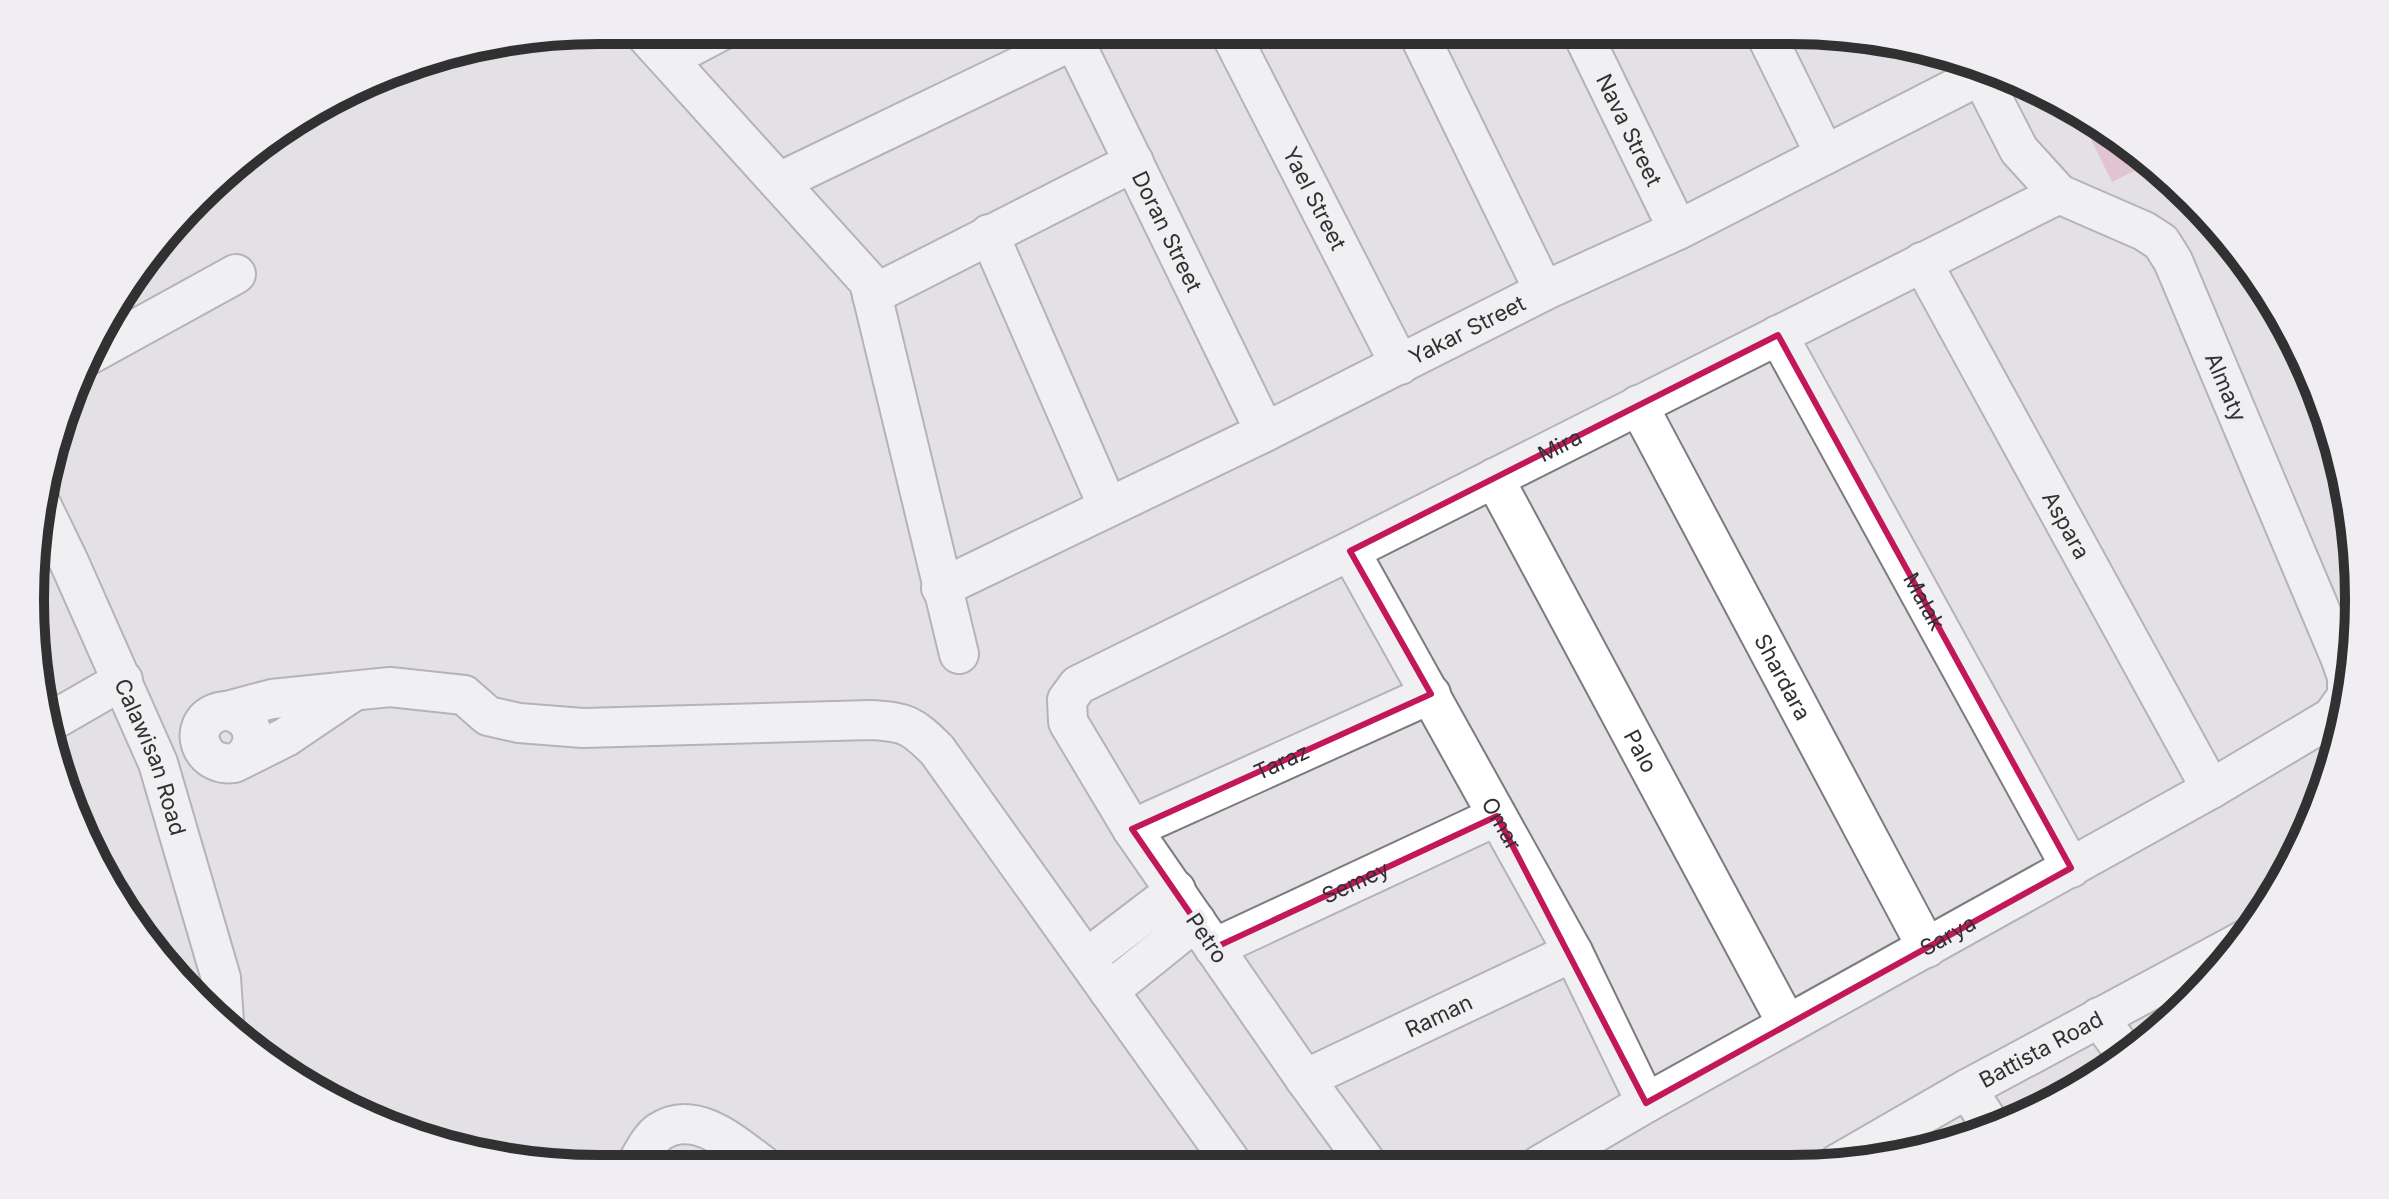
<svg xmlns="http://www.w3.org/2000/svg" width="2389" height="1199" font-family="Inter,sans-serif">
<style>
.green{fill:#dc9fbb}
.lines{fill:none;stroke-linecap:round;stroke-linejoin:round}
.minor-casing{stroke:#7d7b7e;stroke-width:42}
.minor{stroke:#fff;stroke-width:38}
.marked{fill:none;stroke:#c2185b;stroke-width:6;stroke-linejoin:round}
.labels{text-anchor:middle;stroke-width:8;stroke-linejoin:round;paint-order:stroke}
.street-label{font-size:22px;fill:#313132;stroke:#f0eef2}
.rim{fill:none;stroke:#313132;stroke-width:10}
</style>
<rect width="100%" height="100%" fill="#e3e1e5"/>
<path class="green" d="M 2077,111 L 2136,147 L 2152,162 L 2112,182 Z"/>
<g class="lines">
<g class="minor-casing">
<g id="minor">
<path d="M 641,30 L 869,282 L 959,654"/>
<path id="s1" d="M 1069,30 L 1265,432"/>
<path id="s2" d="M 1229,31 L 1400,365"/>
<path d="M 1417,31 L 1544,291"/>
<path id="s3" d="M 1581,31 L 1678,230"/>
<path d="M 1764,31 L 1825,155"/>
<path d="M 668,59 L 723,30"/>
<path d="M 779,182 L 1074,40"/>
<path d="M 989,234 L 1108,507"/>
<path id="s4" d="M 1922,262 L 2211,789"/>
<path d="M 872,295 L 1134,162"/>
<path id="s5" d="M 1778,335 L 2071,868"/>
<path d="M 87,356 L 236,274"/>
<path id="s6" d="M 1638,405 L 1927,948"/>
<path id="s7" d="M 1494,478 L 1787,1024"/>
<path id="s8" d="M 41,504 L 69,562 L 158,763 L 221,978 L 224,1022"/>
<path id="s9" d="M 1350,551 L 1573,952 L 1646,1103"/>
<path id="s10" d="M 941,588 L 1265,432 L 1544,291 L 1678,230 L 1991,70"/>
<path d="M 227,711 L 272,699 L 390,687 L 464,695 L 488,716 L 519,723 L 583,728 L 871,720 C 906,722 912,725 937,750 L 1234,1166"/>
<path d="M 50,722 L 123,680"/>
<path d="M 243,758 C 245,755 249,752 250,748 C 260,727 237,704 216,713 C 186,725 200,768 234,763 L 286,737 L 351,693"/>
<path id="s11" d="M 1132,829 L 1431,694"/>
<path id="s12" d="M 1214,948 L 1497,816"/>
<path d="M 1087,958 L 1176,890"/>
<path d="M 1109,991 L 1196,921"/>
<path d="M 2099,1017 L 2127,1057"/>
<path id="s13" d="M 1305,1079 L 1573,952"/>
<path d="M 1967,1089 L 1993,1129"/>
<path id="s14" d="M 1837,1164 L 1967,1089 L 2246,939"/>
<path id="s15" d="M 1368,1165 L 1305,1079 L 1132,829 L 1068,722 L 1067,700 L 1078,685 L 1350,551 L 2059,194"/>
<path id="s16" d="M 1540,1165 L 1646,1103 L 2211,789 L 2332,717 L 2347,696 L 2347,677 L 2340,657 L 2173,261 L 2161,242 L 2144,231 L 2059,194 L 2019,150 L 1975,64"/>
<path d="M 634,1168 C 641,1157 649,1139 659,1132 C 696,1107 737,1147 765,1167"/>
</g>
</g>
<use href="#minor" class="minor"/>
</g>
<path d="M0 0H2389V1199H0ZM 1778,335 L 2071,868 L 1646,1103 L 1497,816 L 1214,948 L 1132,829 L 1431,694 L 1350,551 Z" fill="#e3e1e5" fill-opacity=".55" fill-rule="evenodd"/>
<path class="marked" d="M 1778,335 L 2071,868 L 1646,1103 L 1497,816 L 1214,948 L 1132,829 L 1431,694 L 1350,551 Z"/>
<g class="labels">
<g class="street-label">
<text dy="8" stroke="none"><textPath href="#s3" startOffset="110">Nava Street</textPath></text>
<text dy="8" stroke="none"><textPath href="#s2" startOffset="188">Yael Street</textPath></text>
<text dy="8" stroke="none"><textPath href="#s1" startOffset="224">Doran Street</textPath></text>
<text dy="8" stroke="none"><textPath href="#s10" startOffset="586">Yakar Street</textPath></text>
<text transform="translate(2226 387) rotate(67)" y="8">Almaty</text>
<text dy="8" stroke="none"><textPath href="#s15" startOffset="1114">Mira</textPath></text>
<text dy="8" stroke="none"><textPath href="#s4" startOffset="300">Aspara</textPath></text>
<text dy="8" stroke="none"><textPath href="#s5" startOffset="304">Malak</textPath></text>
<text dy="8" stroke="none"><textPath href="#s6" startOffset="308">Shardara</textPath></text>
<text dy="8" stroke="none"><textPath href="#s7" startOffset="310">Palo</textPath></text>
<text dy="8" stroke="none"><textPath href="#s8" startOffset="276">Calawisan Road</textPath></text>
<text dy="8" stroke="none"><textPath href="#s11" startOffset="164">Taraz</textPath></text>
<text dy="8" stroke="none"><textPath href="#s9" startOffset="312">Omar</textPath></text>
<text dy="8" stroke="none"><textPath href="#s12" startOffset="156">Semey</textPath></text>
<text dy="8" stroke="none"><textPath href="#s16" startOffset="468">Sarya</textPath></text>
<text transform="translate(1207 938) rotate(56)" y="8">Petro</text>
<text dy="8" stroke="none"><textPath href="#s13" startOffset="148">Raman</textPath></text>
<text dy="8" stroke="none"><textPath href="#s14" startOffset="234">Battista Road</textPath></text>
</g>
</g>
<path d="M0 0H2389V1199H0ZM599 44H1790A555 555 0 0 1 2345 599V600A555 555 0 0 1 1790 1155H599A555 555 0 0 1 44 600V599A555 555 0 0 1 599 44Z" fill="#f0eef2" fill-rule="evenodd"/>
<path class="rim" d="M599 44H1790A555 555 0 0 1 2345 599V600A555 555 0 0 1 1790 1155H599A555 555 0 0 1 44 600V599A555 555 0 0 1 599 44Z"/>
</svg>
